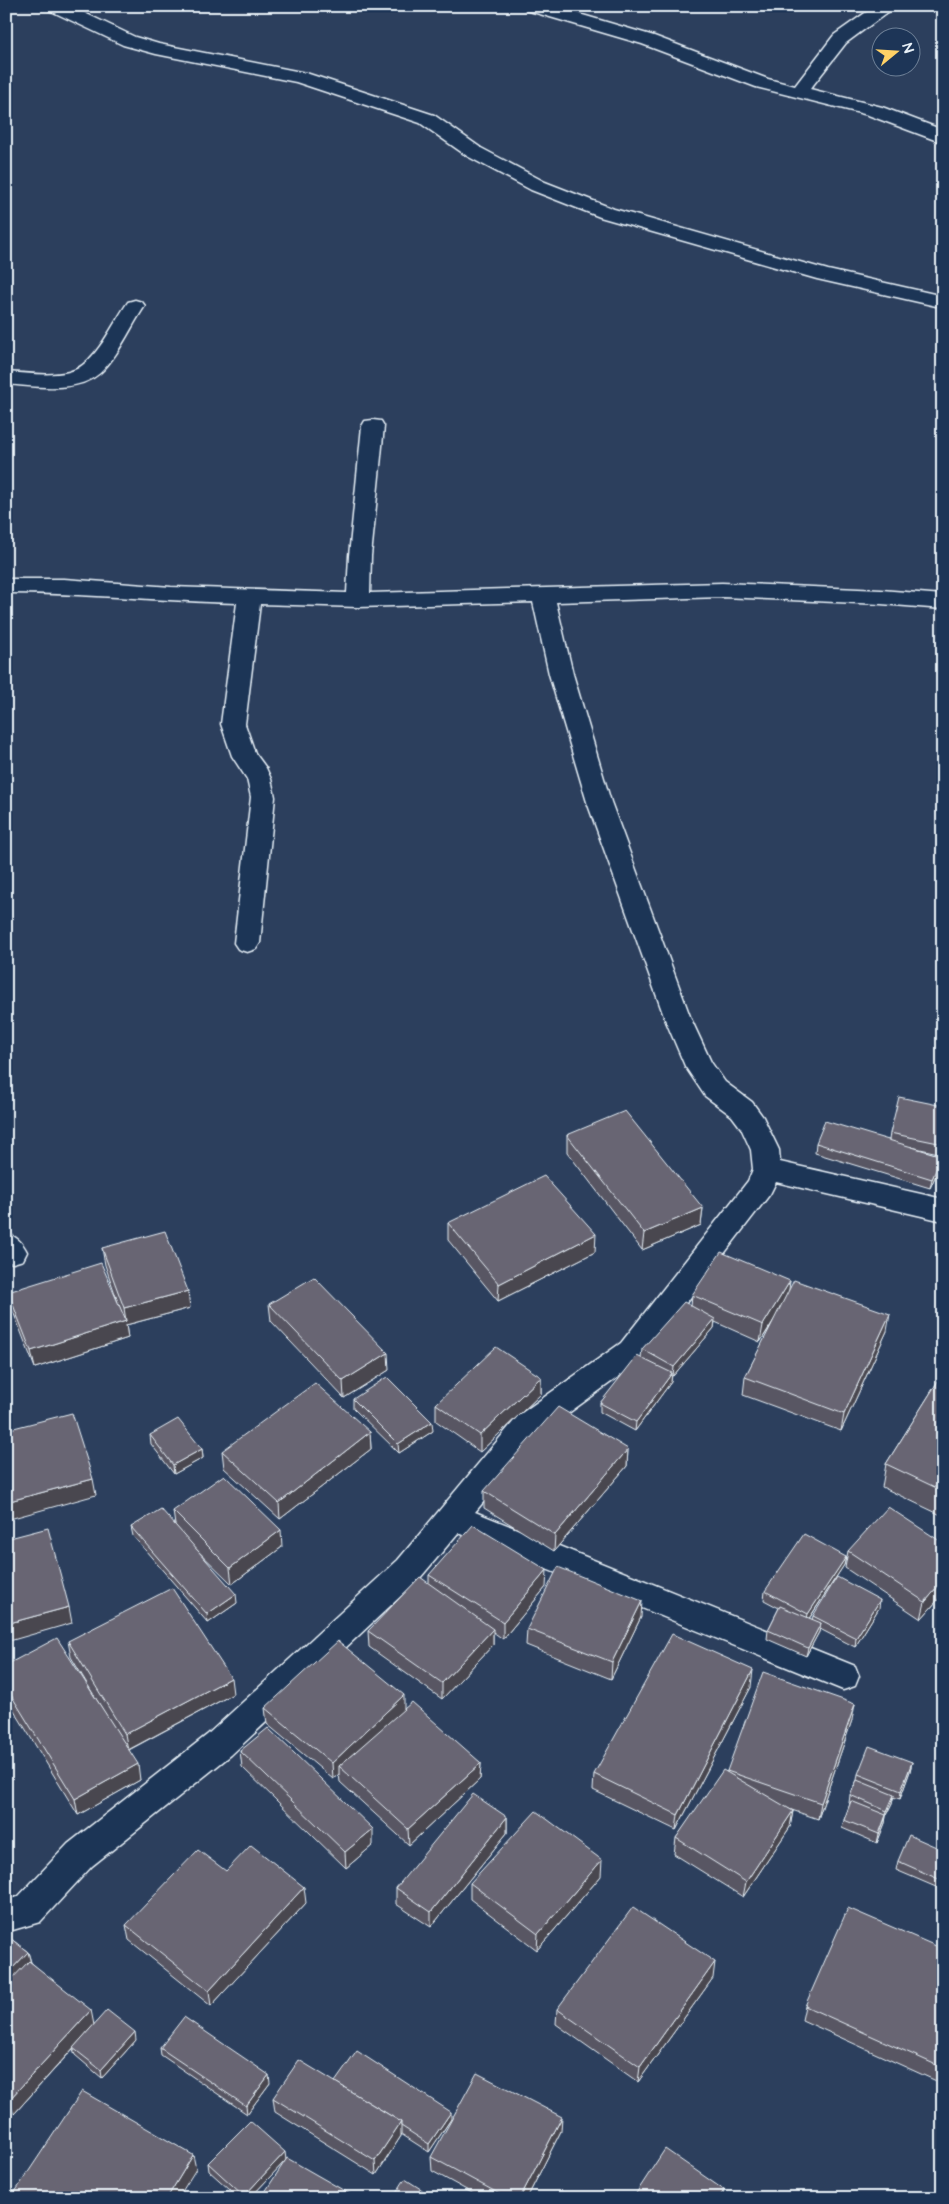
<svg xmlns="http://www.w3.org/2000/svg" width="949" height="2204" font-family="'Architects Daughter',sans-serif">
<style>
.lines{fill:none;stroke-linecap:round;stroke-linejoin:round}
.minor-casing{stroke:#e8f1f8;stroke-width:3}
.minor{fill:#1d3557;fill-rule:evenodd}
.wall{fill:#595763;stroke:#e8f1f8}
.shaded-wall{fill:#494750;stroke:#e8f1f8}
.building{fill:#686573;stroke:#e8f1f8}
</style>
<rect width="100%" height="100%" fill="#2c3f5d"/>
<filter id="ink" filterUnits="userSpaceOnUse"><feTurbulence type="fractalNoise" baseFrequency=".02" numOctaves="2"/><feDisplacementMap in="SourceGraphic" scale="10" xChannelSelector="R" yChannelSelector="G"/><feConvolveMatrix kernelMatrix="1 2 1 2 8 2 1 2 1" color-interpolation-filters="sRGB"/></filter>
<g filter="url(#ink)">
<g class="lines">
<g class="minor-casing">
<g id="minor">
<path d="M 46,6 L 70,6 L 135,37 L 159,44 L 306,73 L 434,115 L 481,148 L 545,182 L 614,209 L 828,270 L 943,296 L 943,304 L 936,306 L 817,279 L 600,217 L 531,190 L 467,156 L 420,123 L 296,82 L 156,54 L 123,45 L 49,10 Z"/>
<path d="M 523,6 L 552,6 L 654,36 L 768,79 L 795,86 L 834,35 L 875,6 L 896,6 L 846,43 L 810,89 L 882,107 L 943,130 L 943,143 L 868,115 L 756,87 L 642,44 L 526,10 Z"/>
<path d="M 135,300 L 142,302 L 145,306 C 131,326 118,357 100,373 C 76,394 35,386 6,384 L 6,372 C 27,373 49,377 69,372 C 95,366 113,323 128,302 Z"/>
<path d="M 373,420 L 381,421 L 384,426 L 371,556 L 370,593 L 722,583 L 881,590 L 943,595 L 943,609 L 881,604 L 722,597 L 556,602 L 573,674 L 611,802 L 691,1019 L 711,1062 L 725,1082 L 752,1102 L 763,1117 L 779,1150 L 780,1162 L 943,1199 L 943,1221 L 776,1182 L 770,1194 L 643,1359 L 541,1433 L 475,1512 L 855,1666 L 859,1676 L 855,1686 L 843,1690 L 458,1533 L 420,1578 L 231,1755 L 92,1866 L 40,1922 L 6,1932 L 6,1900 L 18,1897 L 68,1844 L 207,1735 L 398,1560 L 519,1415 L 621,1343 L 748,1181 L 753,1169 L 751,1150 L 741,1128 L 732,1116 L 705,1096 L 685,1066 L 665,1019 L 587,802 L 549,674 L 533,602 L 358,607 L 260,604 L 245,724 L 255,753 L 266,768 L 271,779 L 275,797 L 260,943 L 256,949 L 247,952 L 238,949 L 234,943 L 251,797 L 247,779 L 232,756 L 221,724 L 237,603 C 160,601 83,593 6,593 L 6,579 L 64,579 L 171,587 L 347,593 L 349,556 L 362,426 L 365,421 Z"/>
<path d="M 6,1233 C 17,1237 22,1242 27,1252 L 23,1260 L 13,1263 L 6,1261 Z"/>
</g>
</g>
<use href="#minor" class="minor"/>
</g>
<g class="wall">
<path d="M 943,1106 L 943,1154 L 911,1147 L 942,1156 L 940,1166 L 930,1188 L 815,1153 L 816,1143 L 889,1140 L 890,1133 Z"/>
<path d="M 567,1135 L 703,1208 L 701,1225 L 642,1250 L 567,1152 Z"/>
<path d="M 448,1223 L 595,1252 L 498,1301 L 448,1240 Z"/>
<path d="M 102,1248 L 190,1308 L 126,1325 L 128,1338 L 35,1368 L 12,1309 L 8,1292 L 120,1308 L 105,1265 Z"/>
<path d="M 789,1291 L 887,1331 L 841,1431 L 743,1395 L 745,1377 L 774,1321 L 760,1342 L 715,1322 L 714,1328 L 673,1376 L 672,1375 L 671,1382 L 635,1431 L 600,1412 L 600,1403 L 641,1358 L 642,1349 L 691,1306 L 692,1295 Z"/>
<path d="M 269,1304 L 389,1370 L 344,1398 L 271,1321 Z"/>
<path d="M 943,1373 L 943,1516 L 882,1487 L 886,1464 Z"/>
<path d="M 541,1377 L 541,1394 L 480,1452 L 436,1421 L 436,1404 Z"/>
<path d="M 353,1399 L 433,1431 L 399,1453 L 353,1408 Z"/>
<path d="M 370,1432 L 371,1449 L 280,1519 L 224,1468 L 222,1451 Z"/>
<path d="M 150,1435 L 202,1449 L 203,1458 L 174,1474 L 151,1444 Z"/>
<path d="M 628,1449 L 627,1466 L 554,1551 L 484,1508 L 484,1491 Z"/>
<path d="M 173,1511 L 282,1547 L 232,1584 L 194,1547 L 237,1603 L 208,1623 L 133,1536 L 131,1527 L 175,1525 Z"/>
<path d="M 943,1543 L 943,1594 L 921,1619 L 845,1568 L 848,1551 Z"/>
<path d="M 846,1557 L 844,1565 L 809,1619 L 812,1620 L 813,1616 L 879,1608 L 855,1647 L 820,1629 L 819,1632 L 806,1656 L 767,1639 L 768,1630 L 779,1608 L 764,1600 L 765,1591 Z"/>
<path d="M 429,1575 L 546,1587 L 503,1639 L 493,1632 L 493,1645 L 442,1699 L 369,1647 L 368,1631 L 429,1583 Z"/>
<path d="M 641,1617 L 611,1679 L 526,1645 L 527,1629 Z"/>
<path d="M 68,1641 L 233,1694 L 129,1750 L 140,1780 L 78,1815 L 6,1697 L 6,1665 L 104,1712 L 71,1657 Z"/>
<path d="M 751,1687 L 676,1830 L 593,1790 L 594,1774 Z"/>
<path d="M 265,1708 L 404,1709 L 481,1763 L 480,1779 L 409,1845 L 340,1782 L 339,1774 L 333,1779 L 267,1724 Z"/>
<path d="M 852,1720 L 818,1819 L 786,1808 L 793,1811 L 790,1827 L 743,1897 L 674,1854 L 676,1838 L 727,1771 Z"/>
<path d="M 240,1751 L 373,1845 L 346,1868 L 242,1767 Z"/>
<path d="M 912,1762 L 910,1771 L 900,1799 L 893,1797 L 892,1804 L 886,1816 L 885,1823 L 877,1843 L 842,1828 L 844,1820 L 850,1804 L 849,1803 L 850,1795 L 857,1780 L 858,1774 Z"/>
<path d="M 507,1817 L 507,1833 L 431,1927 L 396,1904 L 396,1888 Z"/>
<path d="M 943,1850 L 943,1890 L 896,1870 L 898,1861 Z"/>
<path d="M 226,1871 L 306,1903 L 211,2006 L 129,1940 L 126,1925 Z"/>
<path d="M 601,1876 L 537,1950 L 470,1899 L 470,1883 Z"/>
<path d="M 6,1935 L 28,1952 L 31,1962 L 94,2024 L 136,2040 L 102,2078 L 75,2055 L 73,2049 L 14,2114 L 6,2108 Z"/>
<path d="M 943,1949 L 943,2084 L 802,2020 L 805,2006 Z"/>
<path d="M 713,1978 L 638,2082 L 556,2024 L 557,2009 Z"/>
<path d="M 160,2048 L 270,2083 L 247,2114 L 161,2055 Z"/>
<path d="M 335,2082 L 451,2119 L 429,2152 L 401,2134 L 401,2136 L 376,2175 L 275,2112 L 273,2098 Z"/>
<path d="M 561,2131 L 527,2198 L 481,2198 L 432,2171 L 431,2157 Z"/>
<path d="M 286,2159 L 284,2162 L 250,2198 L 239,2198 L 209,2171 L 208,2163 Z"/>
</g>
<g class="shaded-wall">
<path d="M 942,1156 L 940,1166 L 930,1188 L 932,1179 Z"/>
<path d="M 703,1208 L 701,1225 L 642,1250 L 644,1233 Z"/>
<path d="M 596,1234 L 595,1252 L 498,1301 L 499,1284 Z"/>
<path d="M 790,1281 L 788,1298 L 760,1342 L 763,1325 Z"/>
<path d="M 188,1291 L 190,1308 L 126,1325 L 128,1338 L 35,1368 L 31,1351 L 126,1321 L 124,1308 Z"/>
<path d="M 890,1314 L 887,1331 L 841,1431 L 844,1414 Z"/>
<path d="M 715,1319 L 714,1328 L 673,1376 L 674,1367 Z"/>
<path d="M 388,1353 L 389,1370 L 344,1398 L 343,1381 Z"/>
<path d="M 672,1373 L 671,1382 L 635,1431 L 636,1422 Z"/>
<path d="M 541,1377 L 541,1394 L 480,1452 L 480,1435 Z"/>
<path d="M 432,1422 L 433,1431 L 399,1453 L 398,1444 Z"/>
<path d="M 370,1432 L 371,1449 L 280,1519 L 279,1503 Z"/>
<path d="M 202,1449 L 203,1458 L 174,1474 L 173,1465 Z"/>
<path d="M 628,1449 L 627,1466 L 554,1551 L 555,1535 Z"/>
<path d="M 93,1479 L 96,1495 L 6,1520 L 6,1502 Z"/>
<path d="M 281,1530 L 282,1547 L 232,1584 L 230,1568 Z"/>
<path d="M 846,1557 L 844,1565 L 806,1623 L 808,1614 Z"/>
<path d="M 547,1570 L 546,1587 L 503,1639 L 503,1622 Z"/>
<path d="M 943,1581 L 943,1594 L 921,1619 L 925,1602 Z"/>
<path d="M 236,1594 L 237,1603 L 208,1623 L 207,1614 Z"/>
<path d="M 880,1600 L 879,1608 L 855,1647 L 856,1638 Z"/>
<path d="M 642,1601 L 641,1617 L 611,1679 L 612,1662 Z"/>
<path d="M 69,1607 L 72,1623 L 6,1642 L 6,1624 Z"/>
<path d="M 821,1623 L 819,1632 L 806,1656 L 808,1648 Z"/>
<path d="M 493,1629 L 493,1645 L 442,1699 L 442,1683 Z"/>
<path d="M 753,1670 L 751,1687 L 676,1830 L 678,1815 Z"/>
<path d="M 231,1678 L 233,1694 L 128,1750 L 125,1734 Z"/>
<path d="M 404,1695 L 404,1711 L 339,1766 L 339,1774 L 333,1779 L 332,1763 Z"/>
<path d="M 855,1704 L 852,1720 L 818,1819 L 821,1803 Z"/>
<path d="M 6,1726 L 10,1740 L 6,1741 Z"/>
<path d="M 912,1762 L 910,1771 L 900,1799 L 901,1791 Z"/>
<path d="M 481,1763 L 480,1779 L 409,1845 L 408,1829 Z"/>
<path d="M 138,1764 L 140,1780 L 78,1815 L 75,1799 Z"/>
<path d="M 894,1795 L 892,1804 L 886,1816 L 885,1823 L 877,1843 L 879,1834 L 885,1819 L 887,1811 Z"/>
<path d="M 793,1811 L 790,1827 L 743,1897 L 746,1882 Z"/>
<path d="M 507,1817 L 507,1833 L 431,1927 L 431,1912 Z"/>
<path d="M 373,1829 L 373,1845 L 346,1868 L 345,1852 Z"/>
<path d="M 602,1860 L 601,1876 L 537,1950 L 538,1934 Z"/>
<path d="M 304,1887 L 306,1903 L 211,2006 L 209,1991 Z"/>
<path d="M 28,1952 L 32,1967 L 6,1994 L 6,1975 Z"/>
<path d="M 715,1962 L 713,1978 L 638,2082 L 640,2067 Z"/>
<path d="M 91,2010 L 94,2025 L 14,2114 L 9,2100 Z"/>
<path d="M 135,2032 L 136,2040 L 102,2078 L 101,2070 Z"/>
<path d="M 269,2075 L 270,2083 L 247,2114 L 246,2106 Z"/>
<path d="M 451,2112 L 451,2119 L 429,2152 L 429,2144 Z"/>
<path d="M 562,2117 L 561,2131 L 527,2198 L 520,2198 Z"/>
<path d="M 401,2122 L 401,2136 L 376,2175 L 375,2161 Z"/>
<path d="M 285,2152 L 286,2160 L 250,2198 L 244,2198 L 244,2196 Z"/>
<path d="M 193,2155 L 196,2169 L 178,2198 L 167,2198 Z"/>
<path d="M 7,2176 L 9,2183 L 6,2186 L 6,2177 Z"/>
<path d="M 724,2190 L 723,2198 L 719,2198 Z"/>
</g>
<g class="building">
<path d="M 899,1097 L 943,1106 L 943,1144 L 890,1133 Z"/>
<path d="M 625,1111 L 703,1208 L 644,1233 L 567,1135 Z"/>
<path d="M 825,1121 L 942,1156 L 932,1179 L 816,1143 Z"/>
<path d="M 544,1176 L 596,1234 L 499,1284 L 448,1223 Z"/>
<path d="M 165,1231 L 188,1291 L 124,1308 L 102,1248 Z"/>
<path d="M 721,1252 L 790,1281 L 763,1325 L 692,1295 Z"/>
<path d="M 101,1263 L 126,1321 L 31,1351 L 8,1292 Z"/>
<path d="M 314,1277 L 388,1353 L 343,1381 L 269,1304 Z"/>
<path d="M 794,1280 L 890,1314 L 844,1414 L 745,1377 Z"/>
<path d="M 684,1302 L 715,1319 L 674,1367 L 642,1349 Z"/>
<path d="M 496,1347 L 541,1377 L 480,1435 L 436,1404 Z"/>
<path d="M 637,1356 L 672,1373 L 636,1422 L 600,1403 Z"/>
<path d="M 943,1373 L 943,1491 L 886,1464 Z"/>
<path d="M 387,1377 L 432,1422 L 398,1444 L 353,1399 Z"/>
<path d="M 315,1383 L 370,1432 L 279,1503 L 222,1451 Z"/>
<path d="M 558,1407 L 628,1449 L 555,1535 L 484,1491 Z"/>
<path d="M 72,1413 L 93,1479 L 6,1502 L 6,1430 Z"/>
<path d="M 178,1419 L 202,1449 L 173,1465 L 150,1435 Z"/>
<path d="M 224,1475 L 281,1530 L 230,1568 L 173,1511 Z"/>
<path d="M 888,1507 L 943,1543 L 943,1581 L 925,1602 L 848,1551 Z"/>
<path d="M 161,1509 L 236,1594 L 207,1614 L 131,1527 Z"/>
<path d="M 473,1525 L 547,1570 L 503,1622 L 429,1575 Z"/>
<path d="M 48,1528 L 69,1607 L 6,1624 L 6,1539 Z"/>
<path d="M 804,1534 L 846,1557 L 808,1614 L 765,1591 Z"/>
<path d="M 558,1567 L 642,1601 L 612,1662 L 527,1629 Z"/>
<path d="M 420,1577 L 493,1629 L 442,1683 L 368,1631 Z"/>
<path d="M 837,1577 L 880,1600 L 856,1638 L 813,1616 Z"/>
<path d="M 172,1588 L 231,1678 L 125,1734 L 68,1641 Z"/>
<path d="M 780,1606 L 821,1623 L 808,1648 L 768,1630 Z"/>
<path d="M 672,1634 L 753,1670 L 678,1815 L 594,1774 Z"/>
<path d="M 57,1638 L 138,1764 L 75,1799 L 6,1687 L 6,1665 Z"/>
<path d="M 338,1641 L 404,1695 L 332,1763 L 265,1708 Z"/>
<path d="M 763,1672 L 855,1704 L 821,1803 L 727,1771 Z"/>
<path d="M 412,1702 L 481,1763 L 408,1829 L 339,1766 Z"/>
<path d="M 268,1728 L 373,1829 L 345,1852 L 240,1751 Z"/>
<path d="M 869,1746 L 912,1762 L 901,1791 L 858,1774 Z"/>
<path d="M 723,1770 L 793,1811 L 746,1882 L 676,1838 Z"/>
<path d="M 857,1780 L 894,1795 L 887,1811 L 850,1795 Z"/>
<path d="M 473,1794 L 507,1817 L 431,1912 L 396,1888 Z"/>
<path d="M 851,1801 L 886,1815 L 879,1834 L 844,1820 Z"/>
<path d="M 536,1811 L 602,1860 L 538,1934 L 470,1883 Z"/>
<path d="M 909,1835 L 943,1850 L 943,1881 L 898,1861 Z"/>
<path d="M 251,1845 L 304,1887 L 209,1991 L 126,1925 L 198,1850 L 226,1871 Z"/>
<path d="M 633,1907 L 715,1962 L 640,2067 L 557,2009 Z"/>
<path d="M 848,1908 L 943,1949 L 943,2068 L 805,2006 Z"/>
<path d="M 6,1935 L 28,1952 L 6,1975 Z"/>
<path d="M 29,1961 L 91,2010 L 9,2100 L 6,2097 L 6,1985 Z"/>
<path d="M 107,2010 L 135,2032 L 101,2070 L 73,2048 Z"/>
<path d="M 184,2017 L 269,2075 L 246,2106 L 160,2048 Z"/>
<path d="M 357,2051 L 451,2112 L 429,2144 L 401,2126 L 401,2122 L 335,2082 Z"/>
<path d="M 299,2060 L 401,2122 L 375,2161 L 273,2098 Z"/>
<path d="M 477,2073 L 562,2117 L 520,2198 L 507,2198 L 431,2157 Z"/>
<path d="M 82,2091 L 193,2155 L 167,2198 L 11,2198 Z"/>
<path d="M 250,2121 L 285,2152 L 244,2196 L 208,2163 Z"/>
<path d="M 665,2149 L 724,2190 L 719,2198 L 633,2198 Z"/>
<path d="M 287,2158 L 357,2198 L 261,2198 Z"/>
<path d="M 405,2179 L 435,2198 L 393,2198 Z"/>
</g>
</g>
<rect width="949" height="2204" fill="none" stroke="#1d3557" stroke-width="25"/>
<rect x="12" y="12" width="924" height="2179" fill="none" stroke="#e8f1f8" stroke-width="2" filter="url(#ink)"/>
<g transform="translate(896 52) rotate(72)"><circle r="24" fill="#1d3557" stroke="#6e8097"/>
<path d="M0-4L9 19L0 12L-9 19Z" fill="#ffd166"/>
<text y="-8" font-size="14" font-weight="bold" text-anchor="middle" fill="#e8f1f8">N</text>
</g>
</svg>
